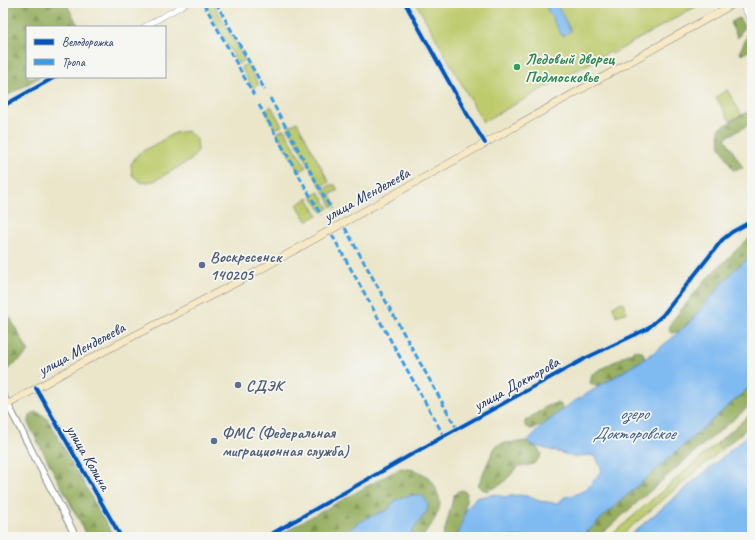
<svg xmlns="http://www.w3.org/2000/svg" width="755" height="540" font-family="Caveat,sans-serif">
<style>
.grass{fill:#becb6d;stroke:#6c7d66}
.forest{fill:url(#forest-firs);stroke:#586f5f}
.park{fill:url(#park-tufts);stroke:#6c7d66}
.water{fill:#7fbaf1;stroke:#4d74a8}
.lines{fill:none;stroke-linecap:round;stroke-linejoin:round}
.minor-casing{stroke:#838a94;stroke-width:6}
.tertiary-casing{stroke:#838a94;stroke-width:8}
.secondary-casing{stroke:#838a94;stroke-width:8}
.minor{stroke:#fff;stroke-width:5}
.tertiary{stroke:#fff;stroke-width:6}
.secondary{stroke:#f7e9c3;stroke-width:7}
.quiet{stroke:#3b9de6;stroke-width:3;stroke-dasharray:6 3;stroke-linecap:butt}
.cycleway-casing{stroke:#f6f6f2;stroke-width:6}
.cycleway{stroke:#0057b8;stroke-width:4}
.leisure-dot{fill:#2e9e5b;stroke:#f6f6f2;stroke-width:1.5}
.service-dot{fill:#5c6f8a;stroke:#f6f6f2;stroke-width:1.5}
.labels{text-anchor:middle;stroke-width:3.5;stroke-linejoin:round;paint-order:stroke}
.leisure-label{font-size:16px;font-weight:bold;fill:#27864d;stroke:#f6f6f2;text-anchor:start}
.street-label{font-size:16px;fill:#1b2f5e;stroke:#f6f6f2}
.service-label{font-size:16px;font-weight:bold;fill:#4e5e75;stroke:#f6f6f2;text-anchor:start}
.water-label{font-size:17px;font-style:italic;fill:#39598a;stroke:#f6f6f2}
</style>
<defs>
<pattern id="forest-firs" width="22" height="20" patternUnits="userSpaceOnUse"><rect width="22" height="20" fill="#96af60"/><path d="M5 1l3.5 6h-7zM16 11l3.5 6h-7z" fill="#7a8f52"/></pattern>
<pattern id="park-tufts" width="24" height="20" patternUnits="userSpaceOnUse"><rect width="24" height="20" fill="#becb6d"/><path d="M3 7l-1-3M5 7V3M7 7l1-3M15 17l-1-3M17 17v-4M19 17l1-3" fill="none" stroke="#9aa55d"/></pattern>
</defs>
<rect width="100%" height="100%" fill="#f6f6f2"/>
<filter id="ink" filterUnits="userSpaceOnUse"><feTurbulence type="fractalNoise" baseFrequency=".025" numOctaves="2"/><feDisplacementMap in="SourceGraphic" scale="8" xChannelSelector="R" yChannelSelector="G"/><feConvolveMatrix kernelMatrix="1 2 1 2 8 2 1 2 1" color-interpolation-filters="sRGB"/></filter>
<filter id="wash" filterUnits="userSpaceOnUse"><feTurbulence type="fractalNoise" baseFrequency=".012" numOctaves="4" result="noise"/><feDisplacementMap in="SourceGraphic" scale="16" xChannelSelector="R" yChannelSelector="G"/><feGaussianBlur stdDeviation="0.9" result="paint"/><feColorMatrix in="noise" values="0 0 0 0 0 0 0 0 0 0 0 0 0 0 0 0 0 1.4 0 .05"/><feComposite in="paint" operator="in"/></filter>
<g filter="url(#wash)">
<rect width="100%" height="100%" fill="#ebe6ca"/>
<g class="grass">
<path d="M 209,3 L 213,3 L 245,60 L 238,64 L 206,5 Z"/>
<path d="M 416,3 L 702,3 L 612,54 L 610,52 L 483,122 Z"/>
<path d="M 247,64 L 259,85 L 257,85 L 253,88 L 241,67 Z"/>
<path d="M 727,90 L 742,115 L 730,121 L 716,97 Z"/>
<path d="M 271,106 L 282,126 L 275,129 L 265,110 L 267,110 Z"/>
<path d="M 297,122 L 329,182 L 321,187 L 288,127 Z"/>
<path d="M 284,129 L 306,167 L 299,172 L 277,133 Z"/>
<path d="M 187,131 L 197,139 L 198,151 L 191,160 L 154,181 L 142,183 L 132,175 L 131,164 L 138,154 L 175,133 Z"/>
<path d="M 331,185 L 335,185 L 338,190 L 330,195 L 336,205 L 332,207 L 323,190 Z"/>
<path d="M 319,192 L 329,208 L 322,212 L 312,196 Z"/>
<path d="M 308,198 L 318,215 L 307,221 L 297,205 Z"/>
<path d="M 752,413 L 752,424 L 619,537 L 609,537 Z"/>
</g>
<g class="forest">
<path d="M 3,3 L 68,3 L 67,5 L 79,27 L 27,27 L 27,77 L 40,77 L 3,98 Z"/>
<path d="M 739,18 L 744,26 L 738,38 L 730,23 Z"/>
<path d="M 748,34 L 752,39 L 752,49 L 741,55 L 740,51 Z"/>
<path d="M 752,110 L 752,123 L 725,138 L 743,168 L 733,170 L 720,146 L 719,129 L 742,115 Z"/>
<path d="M 752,237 L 752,256 L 745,261 L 681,331 L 672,333 L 669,329 L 672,321 L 706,279 L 747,240 Z"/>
<path d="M 3,305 L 29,352 L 5,372 L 3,371 Z"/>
<path d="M 635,350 L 641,351 L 644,354 L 644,359 L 598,387 L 590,383 L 592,374 Z"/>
<path d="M 752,385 L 752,404 L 691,455 L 598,537 L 582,537 L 608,512 Z"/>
<path d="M 556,403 C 561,404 562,405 562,410 L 542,426 L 531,429 L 525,426 L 525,421 L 547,406 Z"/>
<path d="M 35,412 C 44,414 47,418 51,425 L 114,537 L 88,537 L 29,425 C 29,419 29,414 35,412 Z"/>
<path d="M 752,413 L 752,424 L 725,447 L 719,448 L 717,444 L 719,441 Z"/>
<path d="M 527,441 L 535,446 L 542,454 C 535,465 531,466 519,466 L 502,484 L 487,491 L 480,488 L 478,485 L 492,453 L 496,446 L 504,443 Z"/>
<path d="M 401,468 C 420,470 433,475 438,495 C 439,497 440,501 440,504 C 439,516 429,527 423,537 L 408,537 L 427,511 L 393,503 C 391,509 386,511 380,512 L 343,537 L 277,537 L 281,533 Z"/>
<path d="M 462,490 L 467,493 L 463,524 L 458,537 L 443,537 L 454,495 L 457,492 Z"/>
</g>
<path class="park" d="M 623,302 L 627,312 L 616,316 L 613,306 Z"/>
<g class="water">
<path d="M 544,3 L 556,3 L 571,31 L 562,36 Z"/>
<path d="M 752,256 L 752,385 L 608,512 L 582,537 L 458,537 C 459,533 465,511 467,508 C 470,504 472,505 475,498 L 496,494 L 503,497 L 519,495 L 533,497 L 539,501 L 555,503 L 560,502 L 564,497 C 572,497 588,490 592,483 C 595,478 598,475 602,470 L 596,457 L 589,455 L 575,457 L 547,449 L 535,446 L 527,441 L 542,426 L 570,404 L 649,356 L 670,340 L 691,321 L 734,270 Z"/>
<path d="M 752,432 L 752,537 L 628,537 Z"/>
<path d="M 415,495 L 423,496 L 428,504 L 427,511 L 408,537 L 343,537 C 351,526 367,517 380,513 C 382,512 384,512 386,511 C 390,509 391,506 394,502 C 399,497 408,496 415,495 Z"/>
</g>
</g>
<g filter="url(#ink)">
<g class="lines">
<g class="minor-casing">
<g id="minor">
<path d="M 405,3 L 464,109 L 485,143"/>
<path d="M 741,3 L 752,22"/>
<path d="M 144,27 L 187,3"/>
<path d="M 3,106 L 55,77"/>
<path d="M 36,388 L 121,537"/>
<path d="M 266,537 L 444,436 L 586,358 L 647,329 L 663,315 L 722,240 L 732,232 L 752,221"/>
</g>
</g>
<g class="tertiary-casing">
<path id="tertiary" d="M 3,395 L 76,537"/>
</g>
<g class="secondary-casing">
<path id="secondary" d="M 3,407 L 76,366 L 245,278 L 735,3"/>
</g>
<use href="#minor" class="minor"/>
<use href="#tertiary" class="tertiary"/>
<use href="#secondary" class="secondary"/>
<g class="quiet">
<path d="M 216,3 L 265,90"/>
<path d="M 204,4 L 254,95"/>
<path d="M 270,98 L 331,209"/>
<path d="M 259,105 L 321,215"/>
<path d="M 345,228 L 457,429"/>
<path d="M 332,235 L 444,436"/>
</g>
<g class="cycleway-casing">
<g id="cycleway">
<path d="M 405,3 L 464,109 L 485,143"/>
<path d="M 3,106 L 55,77"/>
<path d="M 36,388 L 121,537"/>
<path d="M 266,537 L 444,436 L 586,358 L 647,329 L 663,315 L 722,240 L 732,232 L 752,221"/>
</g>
</g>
<use href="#cycleway" class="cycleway"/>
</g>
</g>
<circle class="leisure-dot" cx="517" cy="67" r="4"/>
<g class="service-dot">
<circle cx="202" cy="265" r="4"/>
<circle cx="238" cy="385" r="4"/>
<circle cx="214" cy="441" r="4"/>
</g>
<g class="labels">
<g class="leisure-label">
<text x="525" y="64">Ледовый дворец<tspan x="525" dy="18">Подмосковье</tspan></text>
</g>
<g class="street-label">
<text transform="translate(366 194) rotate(-29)" y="6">улица Менделеева</text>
<text transform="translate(81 348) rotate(-28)" y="6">улица Менделеева</text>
<text transform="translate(516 383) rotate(-29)" y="6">улица Докторова</text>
<text transform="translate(89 457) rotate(60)" y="6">улица Колина</text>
</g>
<g class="service-label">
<text x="210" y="262">Воскресенск<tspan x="210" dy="18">140205</tspan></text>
<text x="246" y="391">СДЭК</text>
<text x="222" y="438">ФМС (Федеральная<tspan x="222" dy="18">миграционная служба)</tspan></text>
</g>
<g class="water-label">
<text x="634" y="419">озеро<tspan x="634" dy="20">Докторовское</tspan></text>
</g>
</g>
<rect width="755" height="540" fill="none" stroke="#f6f6f2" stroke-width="16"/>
<rect x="26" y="26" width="140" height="52" fill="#f6f6f2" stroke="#9ea6b7"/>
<rect x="34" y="39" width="20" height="6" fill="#0057b8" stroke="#9ea6b7"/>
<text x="62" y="46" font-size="12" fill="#1b2f5e">Велодорожка</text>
<rect x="34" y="59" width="20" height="6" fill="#3b9de6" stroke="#9ea6b7"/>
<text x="62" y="66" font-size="12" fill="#1b2f5e">Тропа</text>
</svg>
